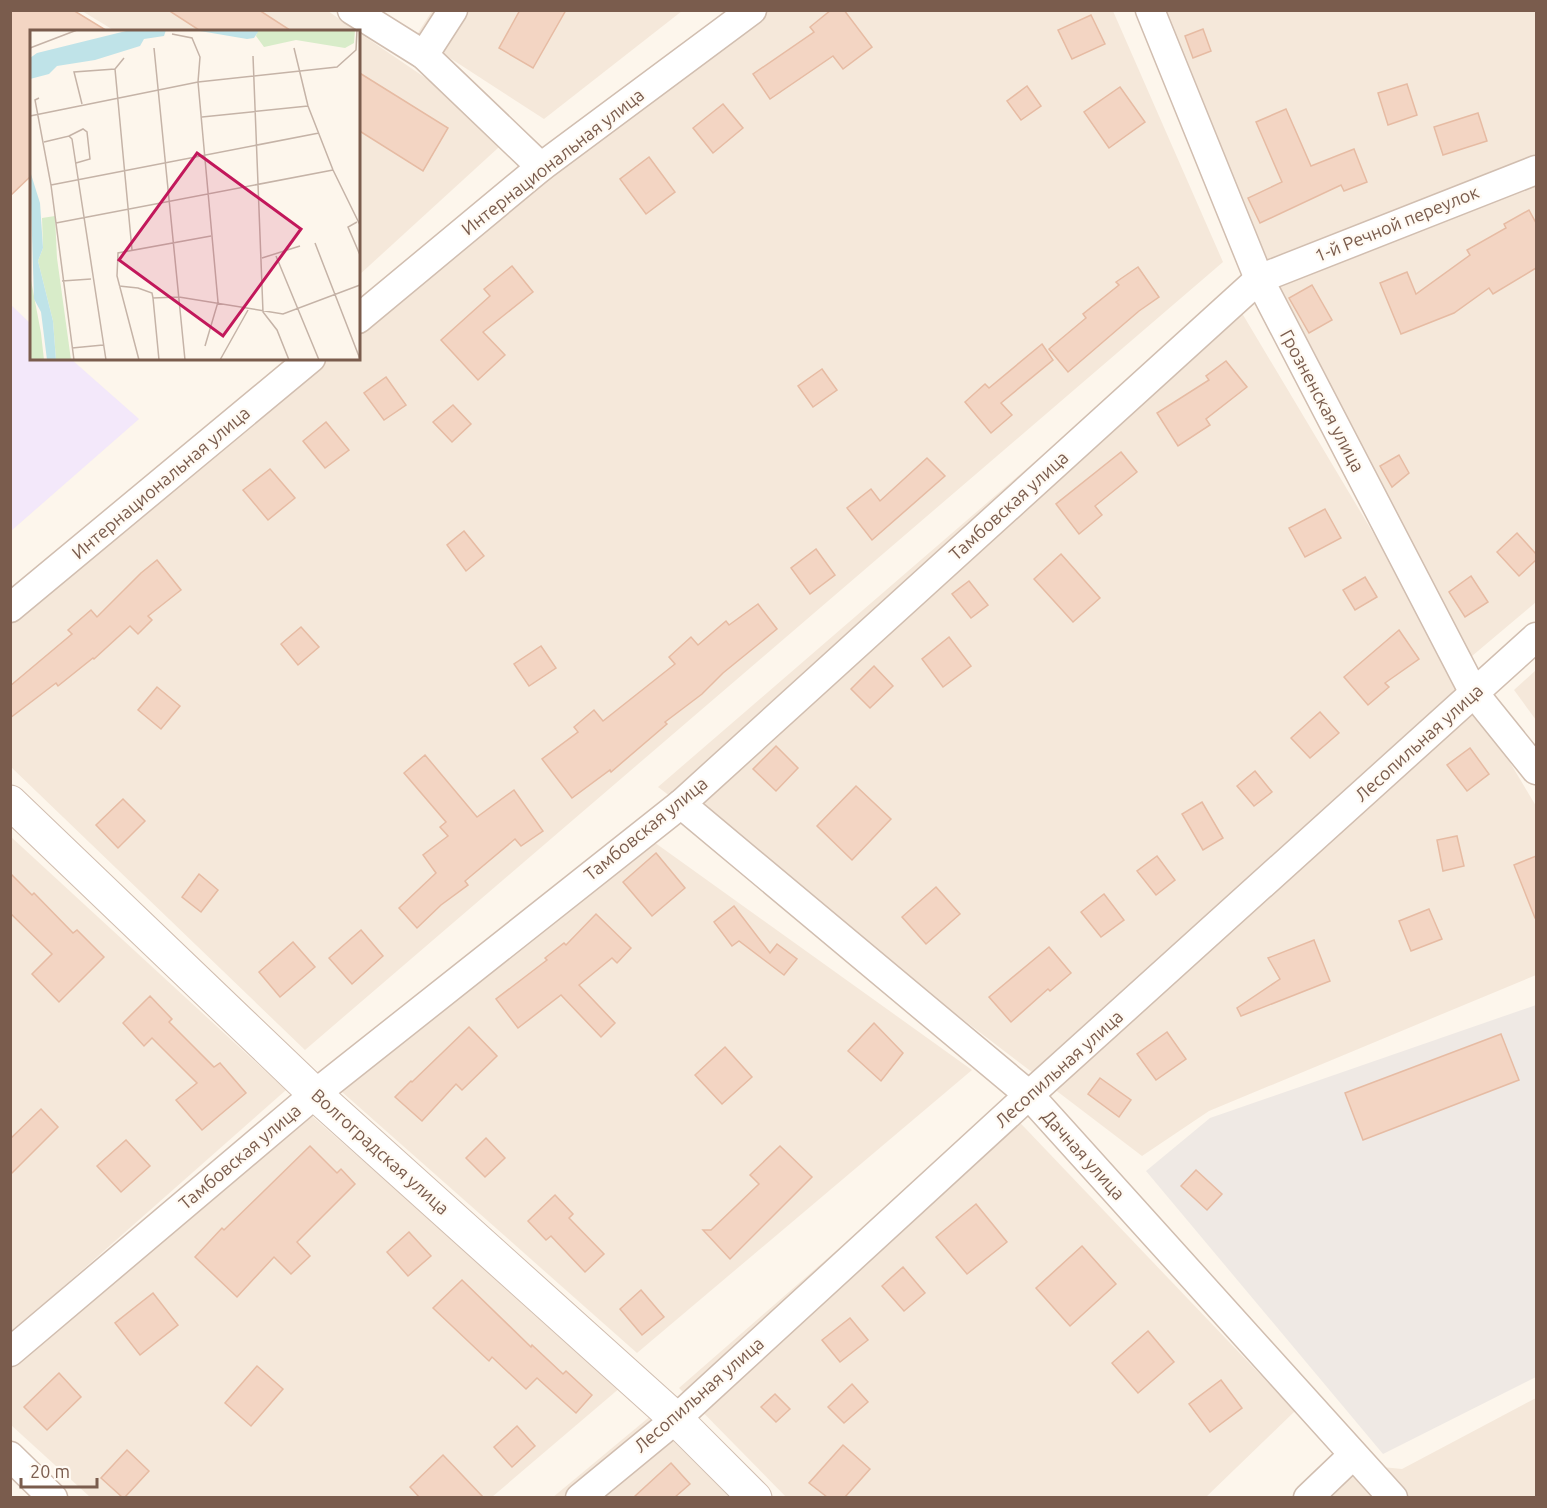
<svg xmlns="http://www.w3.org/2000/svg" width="1547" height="1508" font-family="Ubuntu,sans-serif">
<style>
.residential{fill:#f5e8da}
.industrial{fill:#efe9e4}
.education{fill:#f3e8fa}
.building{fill:#f3d5c3;stroke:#e6bba3;stroke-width:1.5}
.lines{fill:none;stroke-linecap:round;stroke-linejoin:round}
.minor-casing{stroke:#d1beb0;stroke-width:31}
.tertiary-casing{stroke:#d1beb0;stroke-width:35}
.minor{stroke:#fff;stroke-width:28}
.tertiary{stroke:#fff;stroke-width:33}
.labels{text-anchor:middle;stroke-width:4.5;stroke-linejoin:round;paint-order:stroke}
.street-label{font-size:18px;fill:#7a5c4d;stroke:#fffaf3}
.inset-road{fill:none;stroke:#c5b3a7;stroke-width:1.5}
.view{fill:#c2185b;fill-opacity:0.15;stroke:#c2185b;stroke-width:3}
.inset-edge{fill:none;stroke:#7a5c4d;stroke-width:3}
</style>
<rect width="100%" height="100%" fill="#fdf6ec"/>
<g class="residential">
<path d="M 82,11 L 328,11 L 358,32 L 115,31 Z"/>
<path d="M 432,11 L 682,11 L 544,119 L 416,36 Z"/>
<path d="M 742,11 L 1113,11 L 1223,262 L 305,1050 L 11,767 L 10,605 L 313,359 L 358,358 L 359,322 Z"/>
<path d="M 1150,11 L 1536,11 L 1536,602 L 1459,667 L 1259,279 Z"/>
<path d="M 358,32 L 511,136 L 358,276 Z"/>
<path d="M 1230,293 L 1536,806 L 1536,975 L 1209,1111 L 1142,1156 L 658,787 Z"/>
<path d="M 1536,670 L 1536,720 L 1514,690 Z"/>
<path d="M 633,827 L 972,1070 L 637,1353 L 333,1084 Z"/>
<path d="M 10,836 L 286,1090 L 11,1333 L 10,1333 Z"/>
<path d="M 1003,1105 L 1295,1411 L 1206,1497 L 787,1498 L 679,1388 Z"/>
<path d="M 304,1109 L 621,1387 L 492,1497 L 90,1497 L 11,1425 L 11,1360 Z"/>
<path d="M 1536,1398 L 1536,1497 L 1311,1498 L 1352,1464 L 1402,1469 Z"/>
<path d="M 653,1414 L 733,1498 L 552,1498 Z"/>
</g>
<path class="industrial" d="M 1536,1005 L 1536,1377 L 1383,1454 L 1146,1171 L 1210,1118 Z"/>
<path class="education" d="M 11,305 L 31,324 L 32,358 L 71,359 L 139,419 L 11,531 Z"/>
<g class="building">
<path d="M 10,10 L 73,10 L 109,32 L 32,32 L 32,175 L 10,196 Z"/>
<path d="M 168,10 L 259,10 L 293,32 L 202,32 Z"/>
<path d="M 520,10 L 566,10 L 533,68 L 499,48 Z"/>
<path d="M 831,10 L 844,10 L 872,47 L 843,69 L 833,56 L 770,99 L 753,74 L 814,32 L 810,27 Z"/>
<path d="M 1091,15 L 1105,44 L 1072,59 L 1058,30 Z"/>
<path d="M 1203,29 L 1211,51 L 1193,58 L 1185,36 Z"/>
<path d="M 358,72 L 448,128 L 423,171 L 358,130 Z"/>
<path d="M 1407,84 L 1417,115 L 1388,125 L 1378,93 Z"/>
<path d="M 1027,86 L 1041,106 L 1021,120 L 1007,101 Z"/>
<path d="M 1120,87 L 1145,122 L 1109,148 L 1084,112 Z"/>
<path d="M 723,104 L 743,128 L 713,153 L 693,128 Z"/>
<path d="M 1286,109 L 1311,166 L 1354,149 L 1367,182 L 1344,191 L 1341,185 L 1260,223 L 1248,198 L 1282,182 L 1256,122 Z"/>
<path d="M 1478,113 L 1487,141 L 1443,155 L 1434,127 Z"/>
<path d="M 649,157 L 675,192 L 646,214 L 620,179 Z"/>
<path d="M 1529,210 L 1536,223 L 1536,268 L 1493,294 L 1489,288 L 1454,313 L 1401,334 L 1380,283 L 1407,272 L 1416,294 L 1470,255 L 1467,250 L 1506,228 L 1504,224 Z"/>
<path d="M 512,266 L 533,292 L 483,332 L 505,355 L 478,380 L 441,340 L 490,296 L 484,289 Z"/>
<path d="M 1138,267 L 1159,297 L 1139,311 L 1068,372 L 1049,349 L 1086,318 L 1083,314 L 1119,285 L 1116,282 Z"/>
<path d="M 1312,285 L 1332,320 L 1309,333 L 1289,298 Z"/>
<path d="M 1042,344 L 1053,360 L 1001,403 L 1012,415 L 991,433 L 965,402 L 985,384 L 989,388 Z"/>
<path d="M 1226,361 L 1247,387 L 1206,419 L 1210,425 L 1178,446 L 1157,413 L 1209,380 L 1206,376 Z"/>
<path d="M 822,369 L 837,390 L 813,407 L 798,386 Z"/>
<path d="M 386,377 L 406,405 L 384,420 L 364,393 Z"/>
<path d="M 453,405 L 471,424 L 452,442 L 433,422 Z"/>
<path d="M 326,422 L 349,450 L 325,468 L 303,441 Z"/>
<path d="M 1121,452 L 1137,472 L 1095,506 L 1102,515 L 1079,534 L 1056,504 Z"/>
<path d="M 1399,455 L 1409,473 L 1392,487 L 1380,466 Z"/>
<path d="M 927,458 L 945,476 L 872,540 L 847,508 L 871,489 L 880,501 Z"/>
<path d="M 270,469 L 295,498 L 268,520 L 243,490 Z"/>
<path d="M 1325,509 L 1341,538 L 1305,557 L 1289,528 Z"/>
<path d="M 464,531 L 484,556 L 466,571 L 447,545 Z"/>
<path d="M 1517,533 L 1536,554 L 1536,560 L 1519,576 L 1497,552 Z"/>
<path d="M 816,549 L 835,575 L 810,594 L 791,568 Z"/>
<path d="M 1061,554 L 1100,598 L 1073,622 L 1034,579 Z"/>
<path d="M 157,560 L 181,590 L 148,616 L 152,620 L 138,634 L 130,626 L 94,659 L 93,658 L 58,686 L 56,683 L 10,718 L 10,686 L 72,634 L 68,630 L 91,610 L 97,617 L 141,573 Z"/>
<path d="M 1471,576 L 1488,602 L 1465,617 L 1449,592 Z"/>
<path d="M 1365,577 L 1377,597 L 1355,610 L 1343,590 Z"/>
<path d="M 969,581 L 988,605 L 971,618 L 952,594 Z"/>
<path d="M 758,604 L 777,629 L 723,673 L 702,694 L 665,722 L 667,724 L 611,772 L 610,770 L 572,798 L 542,759 L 578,732 L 574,727 L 594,710 L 603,721 L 675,664 L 669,657 L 691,637 L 698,645 L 726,621 L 729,625 Z"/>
<path d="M 301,627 L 319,647 L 298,665 L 281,644 Z"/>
<path d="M 1399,630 L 1419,659 L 1385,683 L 1389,687 L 1368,705 L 1344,677 Z"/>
<path d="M 949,637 L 971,666 L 943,687 L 922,659 Z"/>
<path d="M 541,646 L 556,668 L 529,686 L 514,664 Z"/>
<path d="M 874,666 L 893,686 L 870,708 L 851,689 Z"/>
<path d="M 157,687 L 180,706 L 161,729 L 138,710 Z"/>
<path d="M 1320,712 L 1339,733 L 1310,758 L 1291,738 Z"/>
<path d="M 776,746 L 798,768 L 776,791 L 753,769 Z"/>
<path d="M 1470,748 L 1489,774 L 1467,791 L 1447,765 Z"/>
<path d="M 425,755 L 477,817 L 514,790 L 543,831 L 521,846 L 515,839 L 465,881 L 468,885 L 441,905 L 417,928 L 399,908 L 436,873 L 423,855 L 448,836 L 440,827 L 446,822 L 404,773 Z"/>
<path d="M 1255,771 L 1272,792 L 1254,806 L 1237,786 Z"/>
<path d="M 856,786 L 891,819 L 852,860 L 817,826 Z"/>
<path d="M 123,799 L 145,821 L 118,848 L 96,825 Z"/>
<path d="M 1202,802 L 1223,838 L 1203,850 L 1182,814 Z"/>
<path d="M 1457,836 L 1464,866 L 1443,871 L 1437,840 Z"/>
<path d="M 656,853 L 685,888 L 652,916 L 623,882 Z"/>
<path d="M 1157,856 L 1175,880 L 1156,895 L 1137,871 Z"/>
<path d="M 1536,856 L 1536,918 L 1535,918 L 1514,865 Z"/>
<path d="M 10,873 L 32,895 L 34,893 L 73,933 L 77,930 L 104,957 L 59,1002 L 32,974 L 52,954 L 10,913 Z"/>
<path d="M 199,874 L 218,890 L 201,912 L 182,897 Z"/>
<path d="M 936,887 L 960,914 L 926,944 L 902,917 Z"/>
<path d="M 1104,894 L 1124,920 L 1101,937 L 1081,912 Z"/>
<path d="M 734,906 L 770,953 L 777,944 L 797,959 L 784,975 L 739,941 L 732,946 L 714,922 Z"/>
<path d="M 1429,909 L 1442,939 L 1411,951 L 1399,921 Z"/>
<path d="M 596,914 L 631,948 L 617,963 L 612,958 L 579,985 L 615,1023 L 601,1037 L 561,995 L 518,1028 L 496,999 L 547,960 L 545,958 L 564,943 L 566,945 Z"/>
<path d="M 361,930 L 383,956 L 352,984 L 329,958 Z"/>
<path d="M 1314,940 L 1330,981 L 1241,1016 L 1237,1008 L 1280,979 L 1268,958 Z"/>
<path d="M 293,942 L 315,967 L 280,997 L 259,972 Z"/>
<path d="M 1049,947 L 1071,973 L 1050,991 L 1048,989 L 1011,1022 L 989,997 Z"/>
<path d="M 150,996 L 172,1019 L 169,1022 L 214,1067 L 220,1063 L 246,1093 L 202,1130 L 176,1100 L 197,1083 L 152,1038 L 144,1046 L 123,1023 Z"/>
<path d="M 874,1023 L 903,1053 L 881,1081 L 848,1051 Z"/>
<path d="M 469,1027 L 497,1056 L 462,1090 L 456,1084 L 422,1121 L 395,1097 L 411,1081 L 412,1082 Z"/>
<path d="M 1167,1032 L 1186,1059 L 1156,1080 L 1137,1054 Z"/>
<path d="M 1501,1034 L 1519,1080 L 1363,1140 L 1345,1093 Z"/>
<path d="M 725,1047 L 752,1077 L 722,1104 L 695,1075 Z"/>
<path d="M 1100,1078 L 1131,1100 L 1119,1117 L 1088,1094 Z"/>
<path d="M 41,1109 L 58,1127 L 10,1175 L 10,1139 Z"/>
<path d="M 486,1138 L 505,1158 L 485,1177 L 466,1158 Z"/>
<path d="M 126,1140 L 150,1166 L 121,1192 L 97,1166 Z"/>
<path d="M 310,1146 L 337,1173 L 341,1169 L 355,1184 L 297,1242 L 310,1256 L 291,1274 L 274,1257 L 237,1297 L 195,1257 L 222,1228 L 224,1230 Z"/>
<path d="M 780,1146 L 812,1177 L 730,1259 L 703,1230 L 711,1230 L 759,1184 L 750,1175 Z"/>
<path d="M 1196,1170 L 1222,1194 L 1207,1210 L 1181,1186 Z"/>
<path d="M 555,1195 L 573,1214 L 569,1218 L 604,1254 L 585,1272 L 551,1236 L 546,1240 L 528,1221 Z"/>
<path d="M 976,1204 L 1007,1242 L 967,1274 L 936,1237 Z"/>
<path d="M 409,1232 L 431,1256 L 408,1276 L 387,1252 Z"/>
<path d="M 1082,1246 L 1116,1284 L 1070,1326 L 1036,1288 Z"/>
<path d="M 903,1267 L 925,1293 L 904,1311 L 882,1286 Z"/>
<path d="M 462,1280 L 531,1347 L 532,1345 L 563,1374 L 566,1371 L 592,1395 L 576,1413 L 537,1378 L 526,1389 L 492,1357 L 489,1361 L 433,1308 Z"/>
<path d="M 641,1290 L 664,1317 L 642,1335 L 620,1309 Z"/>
<path d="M 153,1293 L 178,1325 L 140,1355 L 115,1323 Z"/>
<path d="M 850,1318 L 868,1340 L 840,1362 L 822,1340 Z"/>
<path d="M 1148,1331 L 1174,1362 L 1138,1393 L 1112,1363 Z"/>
<path d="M 257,1366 L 283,1389 L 251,1426 L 225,1403 Z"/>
<path d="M 59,1373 L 81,1397 L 47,1430 L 24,1407 Z"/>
<path d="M 1221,1380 L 1242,1408 L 1210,1432 L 1189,1404 Z"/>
<path d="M 852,1384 L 868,1402 L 844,1423 L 828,1407 Z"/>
<path d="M 775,1394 L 790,1409 L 776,1422 L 761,1407 Z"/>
<path d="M 517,1426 L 535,1446 L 512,1467 L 494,1447 Z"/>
<path d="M 843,1445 L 870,1469 L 845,1497 L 827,1497 L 809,1483 Z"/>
<path d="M 127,1450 L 149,1471 L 125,1497 L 122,1497 L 101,1478 Z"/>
<path d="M 443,1455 L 483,1497 L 419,1497 L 410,1487 Z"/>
<path d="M 671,1463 L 690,1484 L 675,1497 L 634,1497 Z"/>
</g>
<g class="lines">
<g class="minor-casing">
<g id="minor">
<path d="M 352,10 L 424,55 L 541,167"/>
<path d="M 1150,10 L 1259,279 L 1474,693 L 1536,770"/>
<path d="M 424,55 L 453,10"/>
<path d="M 358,319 L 541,167 L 752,10"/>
<path d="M 10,608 L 311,358"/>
<path d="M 681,804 L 1029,1095 L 1393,1498"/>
<path d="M 10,1352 L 315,1094 L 681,804 L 1259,279 L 1536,170"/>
<path d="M 10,1456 L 53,1498"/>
<path d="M 580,1498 L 676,1419 L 1029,1095 L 1536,637"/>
<path d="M 1308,1498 L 1353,1455"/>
</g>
</g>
<g class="tertiary-casing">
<path id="tertiary" d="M 10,802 L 315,1094 L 676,1419 L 755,1498"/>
</g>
<use href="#minor" class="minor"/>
<use href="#tertiary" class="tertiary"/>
</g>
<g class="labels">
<g class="street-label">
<text transform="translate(553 162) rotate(-38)" y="6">Интернациональная улица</text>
<text transform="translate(1397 224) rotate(-22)" y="6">1-й Речной переулок</text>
<text transform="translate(1322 401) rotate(62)" y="6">Грозненская улица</text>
<text transform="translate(161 483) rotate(-40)" y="6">Интернациональная улица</text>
<text transform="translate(1009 506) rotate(-42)" y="6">Тамбовская улица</text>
<text transform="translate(1419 743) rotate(-42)" y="6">Лесопильная улица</text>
<text transform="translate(646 829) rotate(-39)" y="6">Тамбовская улица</text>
<text transform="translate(1059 1069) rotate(-42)" y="6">Лесопильная улица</text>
<text transform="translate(380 1152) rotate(42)" y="6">Волгоградская улица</text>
<text transform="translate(1083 1155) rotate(48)" y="6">Дачная улица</text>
<text transform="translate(240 1157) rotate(-40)" y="6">Тамбовская улица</text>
<text transform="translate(699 1395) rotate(-41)" y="6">Лесопильная улица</text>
</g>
</g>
<g transform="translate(30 30)">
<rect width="330" height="330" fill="#fdf6ec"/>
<path d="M 228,0 L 325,0 L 324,13 L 315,18 L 266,10 L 234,17 L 226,6 ZM 25,186 L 27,228 L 41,330 L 26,330 L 23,291 L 8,231 L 13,218 L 12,188 ZM 0,245 L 11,303 L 14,330 L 0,330 Z" fill="#d8ecc9"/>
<path d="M 100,0 L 136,0 L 134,6 L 114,9 L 110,16 L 65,30 L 27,36 L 19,44 L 0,49 L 0,28 L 7,23 ZM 164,0 L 228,0 L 228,2 L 224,8 L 217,9 ZM 0,141 L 10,173 L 13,218 L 8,231 L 23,291 L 26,330 L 17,330 L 11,282 L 4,269 Z" fill="#bfe3e8"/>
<path class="inset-road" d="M 142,4 L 162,8 L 170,27 L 168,52 L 188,272 L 175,316M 0,18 L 47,0M 124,18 L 155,330M 264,18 L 278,76 L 303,140 L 330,195M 223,26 L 233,282 L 247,300 L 259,330M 85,39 L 102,220M 9,68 L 5,70 L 21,155 L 44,330M 52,74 L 44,42 L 85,39 L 94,28M 0,86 L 168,52 L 307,37 L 326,20 L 327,0M 172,87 L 278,76M 39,106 L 53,99 L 57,102 L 60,129 L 46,133M 14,112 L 39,106 L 42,109 L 76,330M 21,155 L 289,103M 327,192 L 318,197 L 330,225M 26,193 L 303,140M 285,213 L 330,329M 246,226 L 289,330M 232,228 L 270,216M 32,251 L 61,249M 89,256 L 108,258 L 122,263 L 123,268 L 149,267 L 253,284 L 330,255M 123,268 L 129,330M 42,318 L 73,315M 109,330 L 87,246 L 88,223 L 181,206M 190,330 L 218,280"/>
<path class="view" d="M 167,123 L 271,199 L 193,306 L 89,230 Z"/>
<rect width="330" height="330" class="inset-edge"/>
</g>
<rect width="1547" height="1508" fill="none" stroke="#7a5c4d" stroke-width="24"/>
<path d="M21 1478v9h76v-9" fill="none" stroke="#7a5c4d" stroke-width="3"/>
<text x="30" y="1478" font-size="18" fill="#7a5c4d" stroke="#fffaf3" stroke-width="4.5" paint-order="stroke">20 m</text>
</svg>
